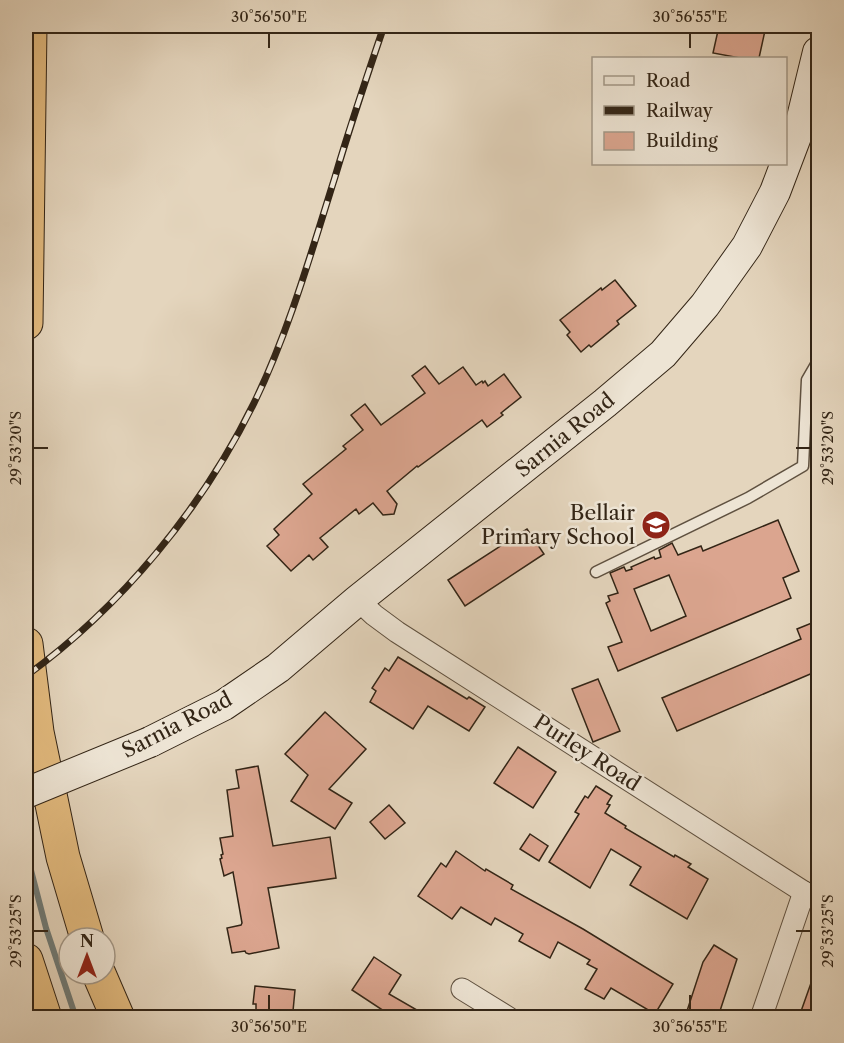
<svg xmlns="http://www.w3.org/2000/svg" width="844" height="1043" font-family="'Libre Caslon Text',serif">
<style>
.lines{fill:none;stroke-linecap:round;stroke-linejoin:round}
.stream{stroke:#707c79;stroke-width:6}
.building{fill:#dba58f;stroke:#332516;stroke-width:1.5;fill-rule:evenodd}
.service-casing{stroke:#5f5140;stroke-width:13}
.minor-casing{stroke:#5f5140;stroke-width:23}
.secondary-casing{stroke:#332516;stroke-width:32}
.motorway-casing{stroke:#332516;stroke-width:35}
.service{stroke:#ede4d4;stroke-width:10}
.minor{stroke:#ede4d4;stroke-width:21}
.secondary{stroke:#ede4d4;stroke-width:30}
.motorway{stroke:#e2ba7e;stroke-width:33}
.rail-casing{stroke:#332516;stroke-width:7}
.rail{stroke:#ede4d4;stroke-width:4.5;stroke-dasharray:14;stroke-linecap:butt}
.secondary-bridge-casing{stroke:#332516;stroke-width:32;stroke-linecap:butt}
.secondary-bridge{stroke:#ede4d4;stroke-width:30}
.ticks{fill:none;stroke:#332516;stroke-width:2}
.labels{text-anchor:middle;stroke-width:5;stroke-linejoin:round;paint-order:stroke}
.street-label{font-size:21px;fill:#332516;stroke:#ede4d4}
.poi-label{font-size:21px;fill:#332516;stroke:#ede4d4;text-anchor:end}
.neatline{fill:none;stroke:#332516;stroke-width:2}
.ticks-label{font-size:15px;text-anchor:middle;fill:#332516}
</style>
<rect width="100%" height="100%" fill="#e4d5bd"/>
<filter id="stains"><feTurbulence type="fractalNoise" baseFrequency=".00333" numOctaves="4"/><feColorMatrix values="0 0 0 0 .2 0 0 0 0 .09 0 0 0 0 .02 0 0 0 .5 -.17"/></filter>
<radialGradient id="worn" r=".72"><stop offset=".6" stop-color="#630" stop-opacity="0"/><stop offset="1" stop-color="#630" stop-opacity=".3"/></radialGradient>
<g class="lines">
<path class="stream" d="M 26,851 L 46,928 L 76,1018"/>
</g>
<g class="building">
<path d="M 719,26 L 766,26 L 759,58 L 740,58 L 713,53 Z"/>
<path d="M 615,280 L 636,306 L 617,321 L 619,324 L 591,347 L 589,345 L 581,352 L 567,335 L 570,332 L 560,320 L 601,288 L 602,290 Z"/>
<path d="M 425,366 L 439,384 L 463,367 L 476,385 L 482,381 L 483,383 L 485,381 L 488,386 L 504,374 L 521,397 L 501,413 L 503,415 L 487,427 L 482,420 L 418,467 L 417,466 L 387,491 L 397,504 L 394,514 L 383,515 L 373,503 L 359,514 L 356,509 L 320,538 L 328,547 L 313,560 L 309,555 L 291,571 L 267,546 L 279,535 L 274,529 L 312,494 L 303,484 L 346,449 L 343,446 L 363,430 L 351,415 L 365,404 L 381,425 L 425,393 L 412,376 Z"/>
<path d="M 778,520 L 799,571 L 783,578 L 791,598 L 618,671 L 608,647 L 622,642 L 606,603 L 610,601 L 608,596 L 618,593 L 610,573 L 624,567 L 626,571 L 632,569 L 631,567 L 654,557 L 655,559 L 661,557 L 659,550 L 672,543 L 678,555 L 701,546 L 703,551 ZM 669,575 L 686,616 L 651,631 L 634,589 Z"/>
<path d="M 527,529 L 544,554 L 465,606 L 448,580 Z"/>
<path d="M 819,620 L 819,680 L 815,672 L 677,731 L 662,698 L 801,639 L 797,629 Z"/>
<path d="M 398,657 L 467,699 L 469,697 L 485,707 L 469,731 L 428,706 L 413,729 L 370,702 L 376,691 L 372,688 L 385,668 L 389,671 Z"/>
<path d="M 598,679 L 620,731 L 593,742 L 572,689 Z"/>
<path d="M 325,712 L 366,749 L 329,789 L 352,803 L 335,829 L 291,801 L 308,775 L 285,754 Z"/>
<path d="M 518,747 L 556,772 L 533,808 L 494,783 Z"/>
<path d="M 258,766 L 273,846 L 330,837 L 336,878 L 268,888 L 279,948 L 249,954 L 246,953 L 245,951 L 232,953 L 227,928 L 241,925 L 242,923 L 233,872 L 224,876 L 220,859 L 222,858 L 221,855 L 223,854 L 220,838 L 233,836 L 227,790 L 239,788 L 236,770 Z"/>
<path d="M 596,786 L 612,796 L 607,804 L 610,805 L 605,813 L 626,826 L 625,828 L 674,857 L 675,855 L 691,864 L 688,867 L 708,879 L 687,919 L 630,885 L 641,867 L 611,849 L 590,888 L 549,862 L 579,814 L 575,812 L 585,796 L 588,798 Z"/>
<path d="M 389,805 L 405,823 L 385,839 L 370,822 Z"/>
<path d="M 530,834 L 548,846 L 539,861 L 520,849 Z"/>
<path d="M 456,851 L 485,871 L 486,869 L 513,885 L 511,889 L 583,929 L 673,984 L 655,1014 L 611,988 L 604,999 L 585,989 L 597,969 L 587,964 L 590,960 L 558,942 L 550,958 L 519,941 L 523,934 L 495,918 L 491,925 L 461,907 L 452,919 L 418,896 L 441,863 L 446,867 Z"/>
<path d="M 714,945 L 737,959 L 718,1017 L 685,1017 L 703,962 Z"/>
<path d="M 374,957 L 401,975 L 389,994 L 429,1017 L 393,1017 L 352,990 Z"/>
<path d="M 816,969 L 819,970 L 819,1017 L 799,1017 Z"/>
<path d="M 255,986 L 295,990 L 293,1011 L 287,1011 L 287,1015 L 256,1012 L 256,1004 L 253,1004 Z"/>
</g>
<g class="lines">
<g class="service-casing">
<path id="service" d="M 596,572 L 748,498 L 803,466 L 807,380 L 818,361"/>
</g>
<g class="minor-casing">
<g id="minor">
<path d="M 358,600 L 374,615 L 397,632 L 818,901"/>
<path d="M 462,989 L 509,1018"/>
<path d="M 761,1018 L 804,892"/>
</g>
</g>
<g class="secondary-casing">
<path id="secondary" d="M 150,742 L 224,705 L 278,668 L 358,600 L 605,403 L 663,354 L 705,305 L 747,246 L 775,192 L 800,126 L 818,52"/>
</g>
<g class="motorway-casing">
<g id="motorway">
<path d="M 26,323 L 30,26"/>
<path d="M 26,644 L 37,732 L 63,857 L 87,938"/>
<path d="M 26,960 L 45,1018"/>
<path d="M 99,974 L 118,1018"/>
</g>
</g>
<use href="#service" class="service"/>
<use href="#minor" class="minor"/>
<use href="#secondary" class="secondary"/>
<use href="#motorway" class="motorway"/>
<g class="rail-casing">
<path id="rail" d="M 26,676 C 121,607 202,509 254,403 C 289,331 311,253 335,177 C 350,126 367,76 384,26"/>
</g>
<use href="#rail" class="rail"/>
<g class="secondary-bridge-casing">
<path id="secondary-bridge" d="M 26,793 L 150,742"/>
</g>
<use href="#secondary-bridge" class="secondary-bridge"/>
</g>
<path class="ticks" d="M 269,33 L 269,48M 690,33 L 690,48M 33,448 L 48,448M 796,448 L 811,448M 33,931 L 48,931M 796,931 L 811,931M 269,995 L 269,1010M 690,995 L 690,1010"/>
<defs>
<g id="school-disc" transform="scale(1.5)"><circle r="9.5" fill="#8f2418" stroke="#ede4d4"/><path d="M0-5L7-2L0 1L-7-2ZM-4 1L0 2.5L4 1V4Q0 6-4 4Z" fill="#fff"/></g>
</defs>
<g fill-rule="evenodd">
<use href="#school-disc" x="656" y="525"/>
</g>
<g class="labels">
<g class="street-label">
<text transform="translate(565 435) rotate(-39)" y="7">Sarnia Road</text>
<text transform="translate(177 725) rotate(-27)" y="7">Sarnia Road</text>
<text transform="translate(587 753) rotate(33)" y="7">Purley Road</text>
</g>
<g class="poi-label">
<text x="635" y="520">Bellair<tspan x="635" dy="24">Primary School</tspan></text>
</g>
</g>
<rect width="844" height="1043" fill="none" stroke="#e4d5bd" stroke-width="66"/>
<rect x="592" y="57" width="195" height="108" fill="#ede4d4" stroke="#a39888" stroke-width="1.5"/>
<rect x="604" y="76" width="30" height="9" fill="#ede4d4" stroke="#a39888" stroke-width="1.5"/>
<text x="646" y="87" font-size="18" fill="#332516">Road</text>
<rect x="604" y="106" width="30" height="9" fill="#332516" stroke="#a39888" stroke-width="1.5"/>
<text x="646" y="117" font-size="18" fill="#332516">Railway</text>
<rect x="604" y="132" width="30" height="18" fill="#dba58f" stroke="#a39888" stroke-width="1.5"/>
<text x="646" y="147" font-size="18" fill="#332516">Building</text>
<g transform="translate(87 956)"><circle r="28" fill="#ede4d4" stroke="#a39888" stroke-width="1.5"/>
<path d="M0-4.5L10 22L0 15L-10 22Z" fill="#8f2418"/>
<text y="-9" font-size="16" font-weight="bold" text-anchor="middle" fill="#332516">N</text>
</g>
<rect x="33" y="33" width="778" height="977" class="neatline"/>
<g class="ticks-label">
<text x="269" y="22">30°56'50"E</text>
<text x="690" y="22">30°56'55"E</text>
<text transform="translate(16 448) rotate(-90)" y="5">29°53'20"S</text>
<text transform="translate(828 448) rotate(-90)" y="5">29°53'20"S</text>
<text transform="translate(16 931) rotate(-90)" y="5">29°53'25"S</text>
<text transform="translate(828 931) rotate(-90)" y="5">29°53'25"S</text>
<text x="269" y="1032">30°56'50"E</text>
<text x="690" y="1032">30°56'55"E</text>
</g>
<rect width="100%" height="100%" filter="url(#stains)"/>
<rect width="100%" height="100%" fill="url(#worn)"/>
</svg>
